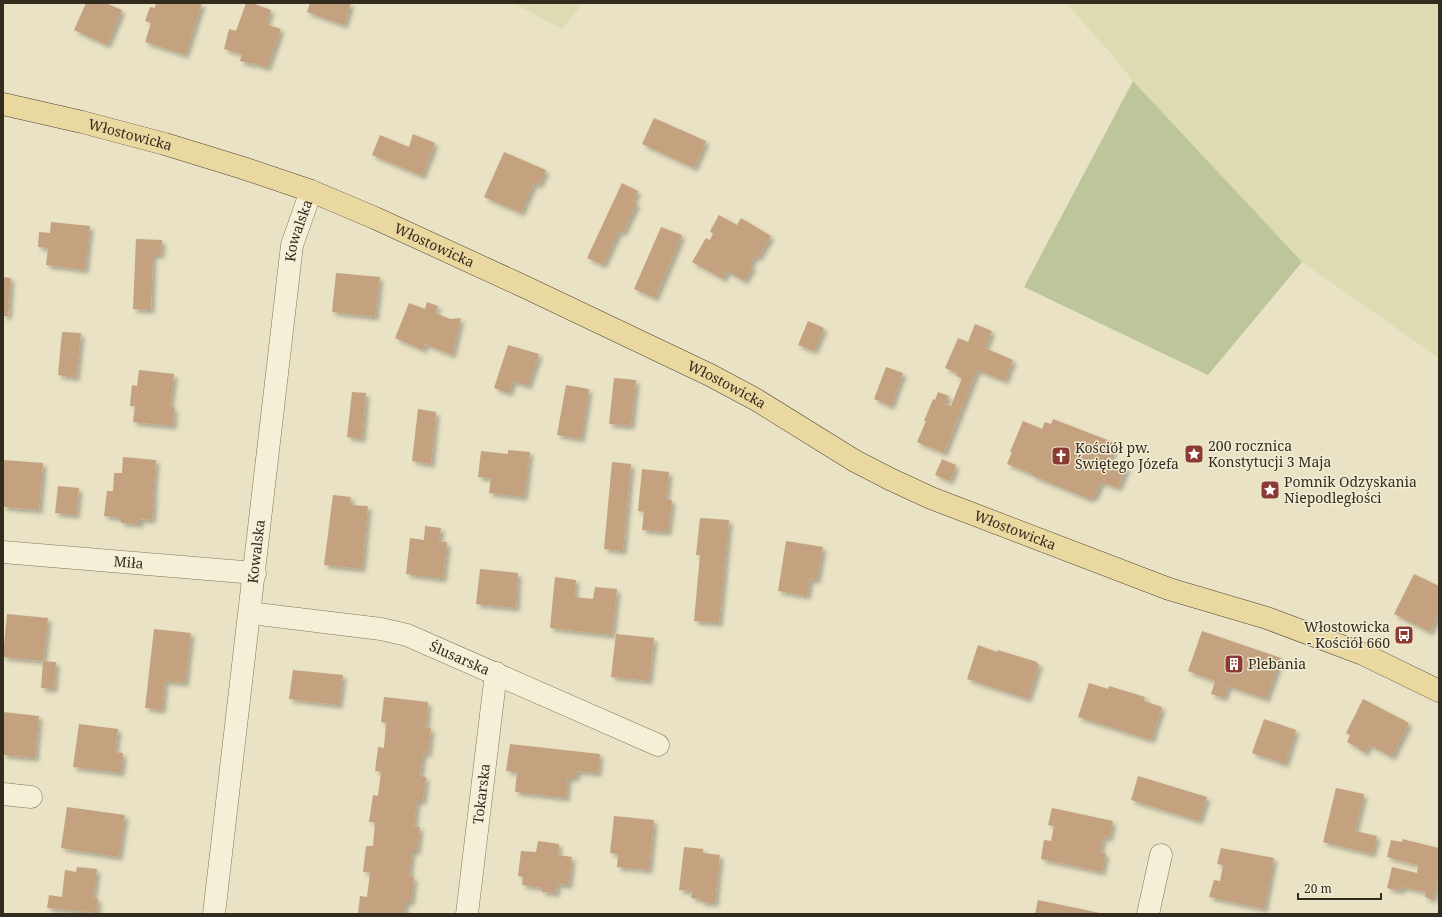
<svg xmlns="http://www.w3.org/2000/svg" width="1442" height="917" font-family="'Noto Serif',serif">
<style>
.farmland{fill:#dedbb3}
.green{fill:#bdc69a}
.building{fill:#c4a27f;filter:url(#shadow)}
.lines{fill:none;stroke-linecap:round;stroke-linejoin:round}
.minor-casing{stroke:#82755d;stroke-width:23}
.major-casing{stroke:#514331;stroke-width:23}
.minor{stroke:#f5efd7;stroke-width:22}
.major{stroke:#e9d9a1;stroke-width:22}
.labels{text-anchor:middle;stroke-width:3;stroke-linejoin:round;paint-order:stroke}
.street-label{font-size:14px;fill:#342b1f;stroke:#f2ecd4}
.poi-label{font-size:14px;fill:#342b1f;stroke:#f2ecd4;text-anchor:start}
</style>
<defs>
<filter id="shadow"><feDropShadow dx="3.5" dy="3.5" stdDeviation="2" flood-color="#0004"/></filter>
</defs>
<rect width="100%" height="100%" fill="#e9e2c5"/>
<g class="farmland">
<path d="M 513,3 L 583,3 L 562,29 Z"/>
<path d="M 1066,3 L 1439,3 L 1439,358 L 1302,262 L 1133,81 L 1113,56 Z"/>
</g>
<path class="green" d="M 1133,81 L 1302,262 L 1208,375 L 1024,287 Z"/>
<g class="building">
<path d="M 86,3 L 105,3 L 122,10 L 107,45 L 74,30 Z"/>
<path d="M 156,3 L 202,3 L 185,55 L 145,42 L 151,23 L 145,21 L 150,7 L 155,8 Z"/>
<path d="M 246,3 L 252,3 L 271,10 L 266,24 L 281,29 L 267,68 L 252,63 L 252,64 L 240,61 L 242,54 L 224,49 L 229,29 L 236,31 Z"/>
<path d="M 310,3 L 351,3 L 344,25 L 307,12 Z"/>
<path d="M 654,118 L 706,141 L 694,168 L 642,144 Z"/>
<path d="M 413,134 L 435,143 L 422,176 L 372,155 L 380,135 L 409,147 Z"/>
<path d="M 504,152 L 546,170 L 539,185 L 534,183 L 521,213 L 484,197 Z"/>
<path d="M 622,183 L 638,191 L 633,201 L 637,203 L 623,233 L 619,231 L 603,265 L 587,258 Z"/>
<path d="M 719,215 L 737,225 L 741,218 L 771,236 L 758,258 L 755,256 L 750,265 L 753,267 L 744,281 L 727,271 L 723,279 L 692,262 L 706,238 L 710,240 L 713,234 L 710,231 Z"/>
<path d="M 51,222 L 90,226 L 85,270 L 46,265 L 48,248 L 38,247 L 39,232 L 50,233 Z"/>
<path d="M 661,227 L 682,235 L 655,298 L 634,289 Z"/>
<path d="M 136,239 L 162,240 L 161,255 L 153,255 L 151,310 L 133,309 Z"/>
<path d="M 336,273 L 380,277 L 375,317 L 332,312 Z"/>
<path d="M 3,277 L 11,278 L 8,316 L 3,316 Z"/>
<path d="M 427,302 L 438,306 L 435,313 L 450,319 L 461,318 L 452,355 L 425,344 L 423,350 L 395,338 L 409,303 L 425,309 Z"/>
<path d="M 808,321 L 824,328 L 814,351 L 798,345 Z"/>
<path d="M 975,324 L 992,331 L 985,348 L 1013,360 L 1005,381 L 977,370 L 944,453 L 917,442 L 926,421 L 924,421 L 933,399 L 935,400 L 938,392 L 949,396 L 945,404 L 951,406 L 962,378 L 956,376 L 957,373 L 945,368 L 958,338 L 968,342 Z"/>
<path d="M 62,332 L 81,333 L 76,378 L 58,375 Z"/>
<path d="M 508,345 L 539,354 L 528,386 L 513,381 L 509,393 L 494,388 Z"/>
<path d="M 886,367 L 903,373 L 891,406 L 874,399 Z"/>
<path d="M 139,370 L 174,374 L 170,407 L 174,407 L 173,426 L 133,422 L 135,406 L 130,406 L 132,385 L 137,386 Z"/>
<path d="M 614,378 L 636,380 L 631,426 L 609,424 Z"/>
<path d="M 566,385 L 589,389 L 581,439 L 557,435 Z"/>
<path d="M 352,392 L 366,393 L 362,439 L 347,437 Z"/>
<path d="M 418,409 L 436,412 L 431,464 L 412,461 Z"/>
<path d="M 1053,419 L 1110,441 L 1115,445 L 1110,459 L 1127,467 L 1118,488 L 1101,482 L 1095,496 L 1089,499 L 1033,476 L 1032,474 L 1007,464 L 1012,452 L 1010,452 L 1023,421 L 1042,429 L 1045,422 L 1051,424 Z"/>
<path d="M 508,450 L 530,452 L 524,497 L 489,493 L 491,478 L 478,477 L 481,451 L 508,454 Z"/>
<path d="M 123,457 L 156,460 L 153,495 L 154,495 L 152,520 L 140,519 L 140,524 L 121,523 L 121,518 L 104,516 L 107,491 L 113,491 L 114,473 L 122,473 Z"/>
<path d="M 942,459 L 956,465 L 950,481 L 935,475 Z"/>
<path d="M 3,460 L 43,463 L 39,510 L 3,507 Z"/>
<path d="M 612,462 L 631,464 L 623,551 L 604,549 Z"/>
<path d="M 642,469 L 669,472 L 666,499 L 672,500 L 668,532 L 642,530 L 644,512 L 638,511 Z"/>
<path d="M 58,486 L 79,488 L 76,515 L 55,513 Z"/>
<path d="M 333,495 L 351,497 L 350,505 L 368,506 L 362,569 L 324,565 Z"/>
<path d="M 700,518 L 729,520 L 719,623 L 694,621 L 700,555 L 696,555 Z"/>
<path d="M 425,526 L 441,528 L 439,541 L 447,542 L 443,579 L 406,574 L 410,538 L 424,540 Z"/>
<path d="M 786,541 L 823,547 L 817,580 L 810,579 L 807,596 L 778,591 Z"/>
<path d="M 480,569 L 518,573 L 516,608 L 476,604 Z"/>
<path d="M 1414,574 L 1439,586 L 1439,613 L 1430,632 L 1394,614 Z"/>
<path d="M 555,577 L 576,580 L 574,597 L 593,599 L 595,587 L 617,589 L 612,635 L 550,628 Z"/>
<path d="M 7,614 L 48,618 L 43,661 L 3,657 Z"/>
<path d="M 154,629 L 191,633 L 185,683 L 165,681 L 162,710 L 145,708 Z"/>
<path d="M 1202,631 L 1281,658 L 1266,699 L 1228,686 L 1224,698 L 1211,694 L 1215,681 L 1188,671 Z"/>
<path d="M 616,634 L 654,638 L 649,681 L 611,677 Z"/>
<path d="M 978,645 L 997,652 L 998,650 L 1037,662 L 1037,664 L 1039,665 L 1028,699 L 967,679 Z"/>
<path d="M 43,661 L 56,662 L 54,689 L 41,688 Z"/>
<path d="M 293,670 L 343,675 L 339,705 L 289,699 Z"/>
<path d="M 1089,683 L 1108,689 L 1109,686 L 1145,697 L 1144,701 L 1162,707 L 1151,740 L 1078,717 Z"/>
<path d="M 384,697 L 428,702 L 426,728 L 431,728 L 428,754 L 423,753 L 420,776 L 426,777 L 423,801 L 417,801 L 414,826 L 420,827 L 417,851 L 412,851 L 409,877 L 414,877 L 411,902 L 406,902 L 404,914 L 358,914 L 360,896 L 367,897 L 370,872 L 363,872 L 366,846 L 373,846 L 375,822 L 369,822 L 373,795 L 378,796 L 381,772 L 375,771 L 378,747 L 384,748 L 386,723 L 381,722 Z"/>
<path d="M 1363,699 L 1409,723 L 1392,757 L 1369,745 L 1365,753 L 1358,749 L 1359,748 L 1347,742 L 1350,735 L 1346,733 Z"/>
<path d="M 3,712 L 39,716 L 35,758 L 3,755 Z"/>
<path d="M 1264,719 L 1296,730 L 1285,764 L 1252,753 Z"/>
<path d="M 79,724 L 118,729 L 115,752 L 123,753 L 121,773 L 73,767 Z"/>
<path d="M 510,744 L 600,754 L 598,773 L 577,771 L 576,778 L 568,778 L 566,798 L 515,792 L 517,772 L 506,771 Z"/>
<path d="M 1138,776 L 1207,797 L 1199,821 L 1131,800 Z"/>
<path d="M 1336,788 L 1364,794 L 1355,831 L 1377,836 L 1372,854 L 1323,842 Z"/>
<path d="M 67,807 L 125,815 L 119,857 L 61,848 Z"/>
<path d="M 1052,808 L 1113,821 L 1109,838 L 1103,837 L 1100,852 L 1106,853 L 1102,872 L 1041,859 L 1044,840 L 1051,841 L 1054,826 L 1048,825 Z"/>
<path d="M 614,816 L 654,820 L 649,870 L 617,867 L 618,854 L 610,853 Z"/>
<path d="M 1402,839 L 1439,848 L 1439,875 L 1433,900 L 1425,897 L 1426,892 L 1402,887 L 1401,891 L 1387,888 L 1392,867 L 1417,873 L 1418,865 L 1387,857 L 1391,840 L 1402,842 Z"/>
<path d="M 538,841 L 559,844 L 558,855 L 572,857 L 569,885 L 557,884 L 556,893 L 542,892 L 542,888 L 522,885 L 523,877 L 518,876 L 521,851 L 536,852 Z"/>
<path d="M 684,847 L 703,849 L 703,853 L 720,855 L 715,903 L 700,902 L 701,899 L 691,898 L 692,891 L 679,890 Z"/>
<path d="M 1221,848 L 1274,858 L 1264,909 L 1209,897 L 1214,880 L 1220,881 L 1223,865 L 1217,864 Z"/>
<path d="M 77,867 L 97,869 L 93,898 L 98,899 L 97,913 L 47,908 L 49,895 L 62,897 L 65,870 L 76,872 Z"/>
<path d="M 1038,900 L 1100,913 L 1100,914 L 1035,914 Z"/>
</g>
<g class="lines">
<g class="minor-casing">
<g id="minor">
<path id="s1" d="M 3,552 L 255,573"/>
<path id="s2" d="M 250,613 L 381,629 L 407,635 L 658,745"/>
<path d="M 3,794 L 31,797"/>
<path id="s3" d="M 214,914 L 292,245 L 311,191"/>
<path id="s4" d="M 467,914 L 496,673"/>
<path d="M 1148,914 L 1161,855"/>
</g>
</g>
<g class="major-casing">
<g id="major">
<path id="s5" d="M 3,104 L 82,122 L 165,144 L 243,168 L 311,191 L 375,218 L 523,286 L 710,375 L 755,399 L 855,461 L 890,479 L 931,498 L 1169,589 L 1267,618 L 1363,654 L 1439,691"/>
</g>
</g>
<use href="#minor" class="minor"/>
<use href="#major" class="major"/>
</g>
<defs>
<g id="sight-square" transform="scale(1)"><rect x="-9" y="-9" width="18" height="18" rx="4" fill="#8b3b33" stroke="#f2ecd4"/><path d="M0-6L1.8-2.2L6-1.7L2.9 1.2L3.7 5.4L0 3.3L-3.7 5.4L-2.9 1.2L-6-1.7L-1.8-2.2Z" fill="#fff"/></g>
<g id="church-square" transform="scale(1)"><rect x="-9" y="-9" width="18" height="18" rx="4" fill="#8b3b33" stroke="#f2ecd4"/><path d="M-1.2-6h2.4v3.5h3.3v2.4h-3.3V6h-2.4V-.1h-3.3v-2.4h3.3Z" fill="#fff"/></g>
<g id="bus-square" transform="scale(1)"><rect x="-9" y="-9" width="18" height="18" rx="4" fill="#8b3b33" stroke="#f2ecd4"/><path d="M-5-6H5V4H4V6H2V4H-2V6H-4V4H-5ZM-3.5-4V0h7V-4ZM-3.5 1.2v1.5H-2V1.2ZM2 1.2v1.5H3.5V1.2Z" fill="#fff"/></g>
<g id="building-square" transform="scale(1)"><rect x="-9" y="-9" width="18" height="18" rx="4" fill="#8b3b33" stroke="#f2ecd4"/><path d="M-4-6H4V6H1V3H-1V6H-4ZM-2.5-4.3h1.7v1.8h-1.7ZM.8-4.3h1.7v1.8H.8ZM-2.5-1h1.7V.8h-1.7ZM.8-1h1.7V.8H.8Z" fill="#fff"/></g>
</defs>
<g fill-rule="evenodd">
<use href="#sight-square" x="1194" y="454"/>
<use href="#church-square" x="1061" y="456"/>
<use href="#sight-square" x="1270" y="490"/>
<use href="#bus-square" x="1404" y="635"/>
<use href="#building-square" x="1234" y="664"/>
</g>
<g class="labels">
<g class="street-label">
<text dy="5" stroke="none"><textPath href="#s5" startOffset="131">Włostowicka</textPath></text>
<text dy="5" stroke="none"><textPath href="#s3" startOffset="689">Kowalska</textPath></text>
<text dy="5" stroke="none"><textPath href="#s5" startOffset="455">Włostowicka</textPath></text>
<text dy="5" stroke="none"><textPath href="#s5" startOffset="779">Włostowicka</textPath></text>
<text dy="5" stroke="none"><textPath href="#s5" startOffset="1103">Włostowicka</textPath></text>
<text dy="5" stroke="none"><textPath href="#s3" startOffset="365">Kowalska</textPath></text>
<text dy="5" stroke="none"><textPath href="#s1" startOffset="126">Miła</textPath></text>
<text dy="5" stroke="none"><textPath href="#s2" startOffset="216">Ślusarska</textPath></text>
<text dy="5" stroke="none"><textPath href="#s4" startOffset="121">Tokarska</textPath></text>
</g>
<g class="poi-label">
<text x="1208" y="451">200 rocznica<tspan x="1208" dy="16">Konstytucji 3 Maja</tspan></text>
<text x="1075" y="453">Kościół pw.<tspan x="1075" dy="16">Świętego Józefa</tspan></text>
<text x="1284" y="487">Pomnik Odzyskania<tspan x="1284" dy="16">Niepodległości</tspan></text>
<text x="1390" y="632" text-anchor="end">Włostowicka<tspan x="1390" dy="16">- Kościół 660</tspan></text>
<text x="1248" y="669">Plebania</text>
</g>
</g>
<rect width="1442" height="917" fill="none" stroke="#342b1f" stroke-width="8"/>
<path d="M1298 893v6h83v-6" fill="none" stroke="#342b1f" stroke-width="2"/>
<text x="1304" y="893" font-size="12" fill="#342b1f" stroke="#f2ecd4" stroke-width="3" paint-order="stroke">20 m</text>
</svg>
